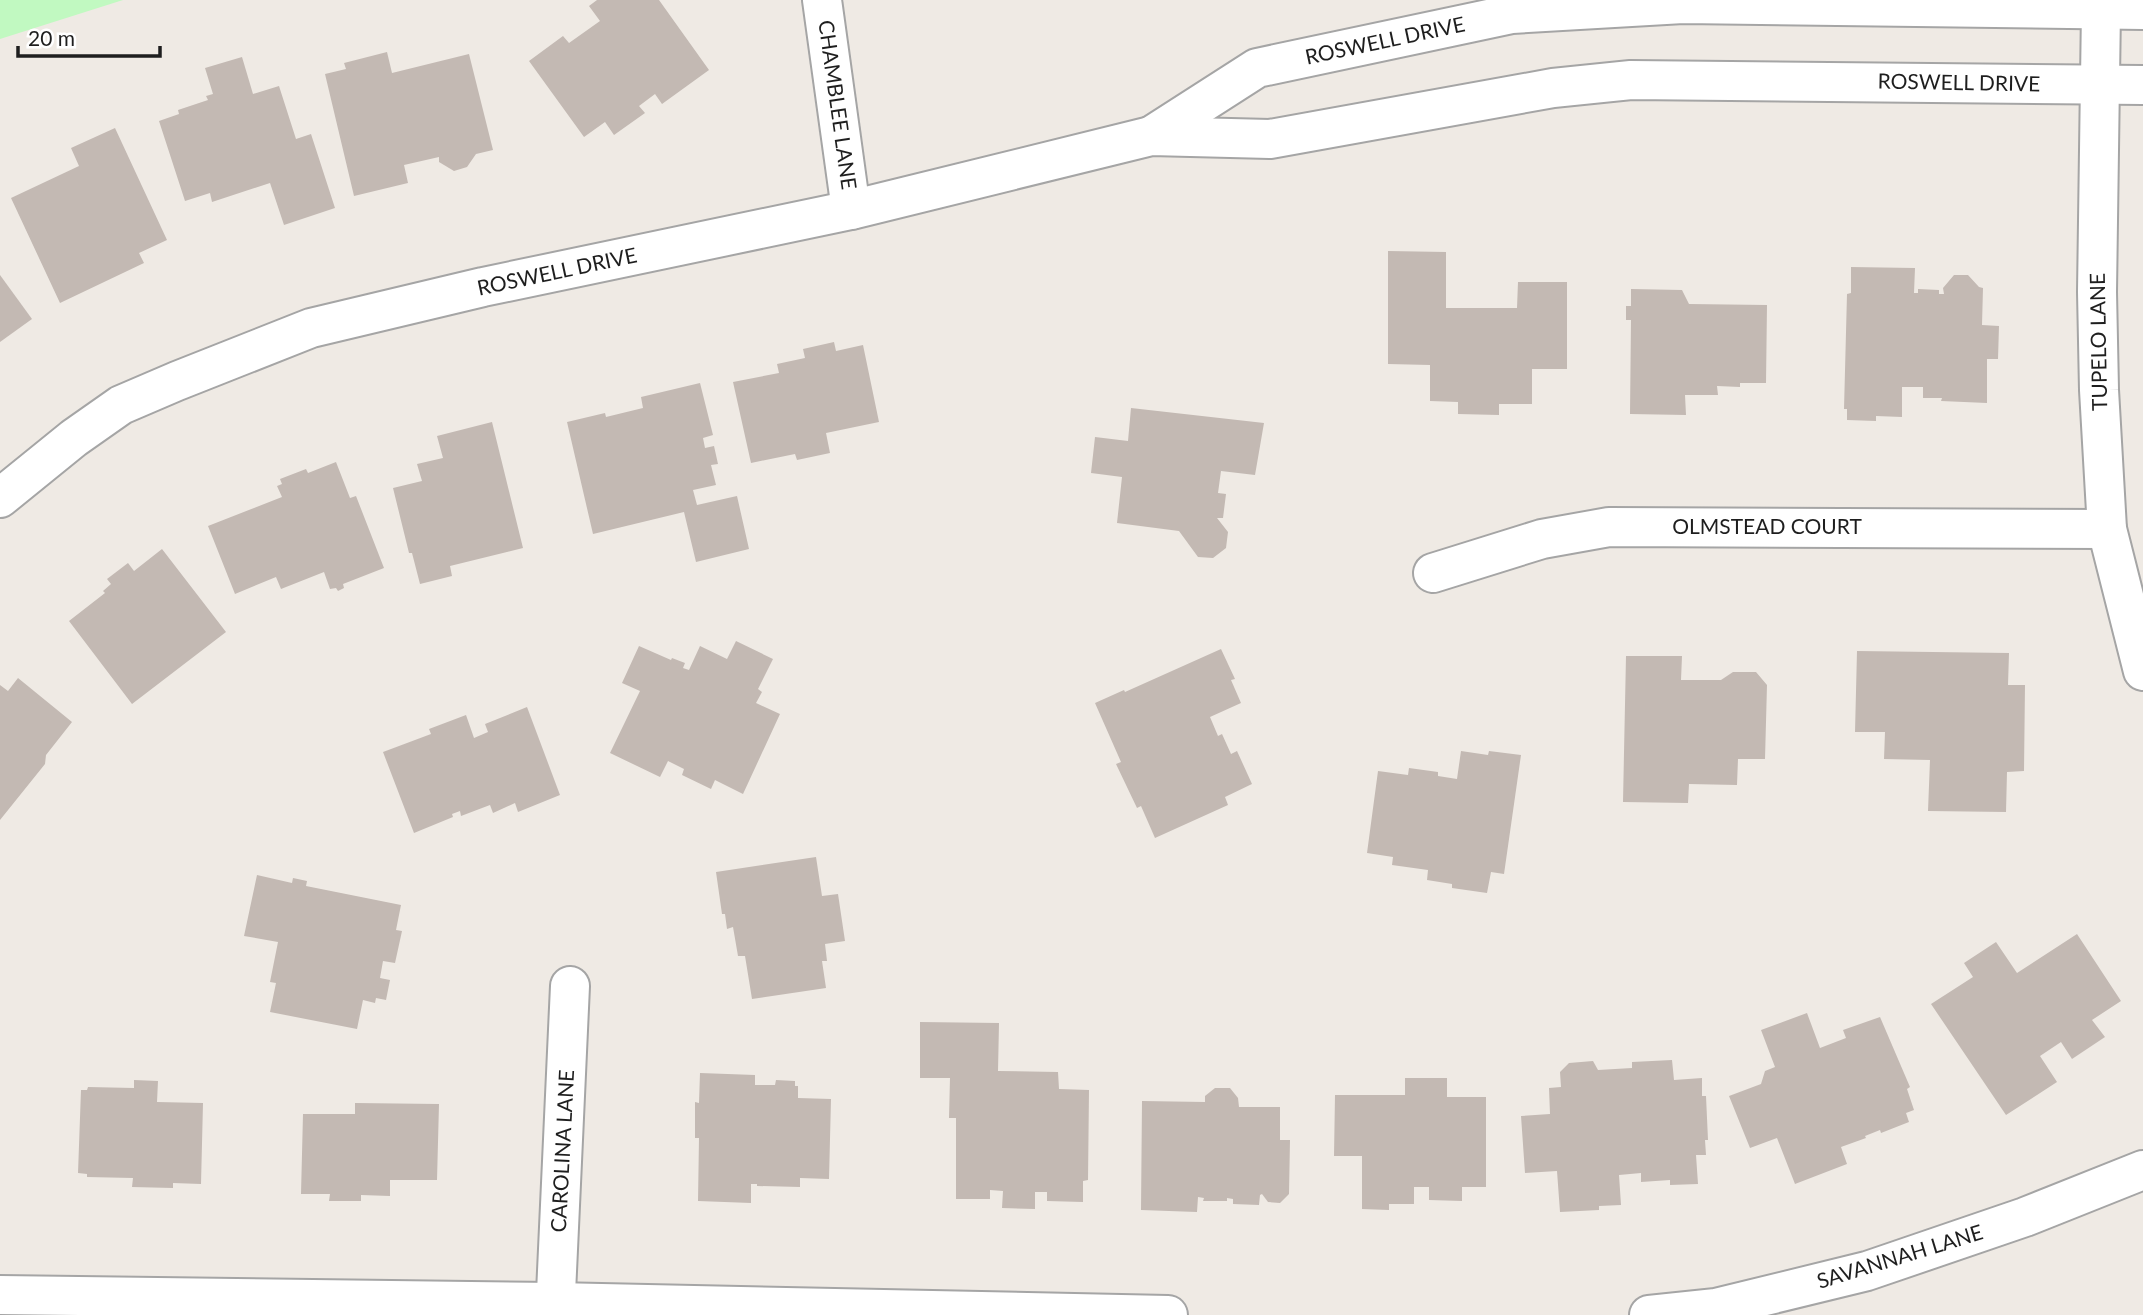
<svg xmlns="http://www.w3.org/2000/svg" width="2143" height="1315" font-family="Lato,sans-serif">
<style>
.park{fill:#c1f9c1}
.building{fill:#c3b9b3}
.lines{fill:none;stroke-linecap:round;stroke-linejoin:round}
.minor-casing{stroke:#a5a5a5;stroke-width:42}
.minor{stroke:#fff;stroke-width:38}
.labels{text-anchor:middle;stroke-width:5;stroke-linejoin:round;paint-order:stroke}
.street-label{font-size:21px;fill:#1e1e1e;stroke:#fff}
</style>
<rect width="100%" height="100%" fill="#efeae4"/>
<path class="park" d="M 0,0 L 123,0 L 0,39 Z"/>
<g class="building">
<path d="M 597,0 L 659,0 L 709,70 L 662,104 L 655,94 L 639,106 L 645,113 L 614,135 L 605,122 L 584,137 L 529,61 L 563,36 L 569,43 L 600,21 L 589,6 Z"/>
<path d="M 387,52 L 392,73 L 469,54 L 493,150 L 476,154 L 467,167 L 454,171 L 439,162 L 439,157 L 404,165 L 408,183 L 354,196 L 325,74 L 346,69 L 344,63 Z"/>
<path d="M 242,57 L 253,94 L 279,86 L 296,139 L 311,134 L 335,208 L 284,225 L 270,183 L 212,202 L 210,193 L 185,201 L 159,121 L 179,114 L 178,110 L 208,100 L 206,96 L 213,94 L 205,68 Z"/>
<path d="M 115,128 L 167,240 L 139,253 L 144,263 L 60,303 L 11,198 L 79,166 L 71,148 Z"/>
<path d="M 1388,251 L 1446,252 L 1446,308 L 1517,308 L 1518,282 L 1567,282 L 1567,369 L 1532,369 L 1532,404 L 1499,404 L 1499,415 L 1458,414 L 1458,402 L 1430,401 L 1430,365 L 1388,364 Z"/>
<path d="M 1851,267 L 1915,268 L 1914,293 L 1918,293 L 1918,289 L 1939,290 L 1939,294 L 1944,294 L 1943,288 L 1954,275 L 1968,275 L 1979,287 L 1983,288 L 1982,325 L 1999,326 L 1998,359 L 1987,359 L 1987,403 L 1941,401 L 1942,398 L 1923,398 L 1923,387 L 1902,387 L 1902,417 L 1876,416 L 1876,421 L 1847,420 L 1847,409 L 1844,409 L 1847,294 L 1851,293 Z"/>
<path d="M 0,275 L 32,319 L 0,342 Z"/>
<path d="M 1631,289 L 1682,290 L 1689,304 L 1767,305 L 1766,383 L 1740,383 L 1740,387 L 1717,386 L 1718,395 L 1685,395 L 1686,415 L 1630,414 L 1631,320 L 1626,320 L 1626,306 L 1631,306 Z"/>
<path d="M 834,342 L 836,351 L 863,345 L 879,422 L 826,433 L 830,453 L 797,460 L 795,454 L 751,463 L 733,382 L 779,373 L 777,364 L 805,358 L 803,349 Z"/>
<path d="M 700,383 L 713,435 L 703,438 L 705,448 L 714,446 L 718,464 L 711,465 L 716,485 L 693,490 L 697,505 L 737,496 L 749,549 L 696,562 L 684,512 L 593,534 L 567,422 L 605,413 L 606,417 L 643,408 L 641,397 Z"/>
<path d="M 1131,408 L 1264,423 L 1255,475 L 1221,471 L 1218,493 L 1226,494 L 1223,518 L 1217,518 L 1228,532 L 1226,548 L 1213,558 L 1198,557 L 1179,531 L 1117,523 L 1122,477 L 1091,473 L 1095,437 L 1128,441 Z"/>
<path d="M 492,422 L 523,548 L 450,566 L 452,576 L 420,584 L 412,553 L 409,553 L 393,488 L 422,481 L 417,464 L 443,458 L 437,436 Z"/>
<path d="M 336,462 L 350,498 L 356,496 L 384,568 L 343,584 L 344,588 L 338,591 L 336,588 L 330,589 L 324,572 L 281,589 L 276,577 L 235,594 L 208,526 L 282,497 L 277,486 L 282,484 L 280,479 L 306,469 L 308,473 Z"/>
<path d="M 162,549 L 226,632 L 132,704 L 69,621 L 105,593 L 103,591 L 111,584 L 107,579 L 128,563 L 134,571 Z"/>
<path d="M 736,641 L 773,659 L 758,689 L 762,692 L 756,703 L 780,714 L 743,794 L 715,780 L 711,789 L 682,775 L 684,769 L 668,761 L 660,777 L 610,753 L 640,691 L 622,683 L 639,646 L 671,660 L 672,658 L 685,663 L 683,668 L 689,670 L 700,646 L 727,659 Z"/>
<path d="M 1221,649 L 1235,679 L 1231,680 L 1241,703 L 1210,717 L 1218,736 L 1222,734 L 1231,754 L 1237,751 L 1252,784 L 1225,797 L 1228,805 L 1155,838 L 1141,806 L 1137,808 L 1116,764 L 1121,762 L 1095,703 L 1124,690 L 1125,692 Z"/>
<path d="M 1857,651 L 2009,653 L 2008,685 L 2025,685 L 2024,771 L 2007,772 L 2006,812 L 1928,811 L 1930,760 L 1884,759 L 1885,732 L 1855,732 Z"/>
<path d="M 1626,656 L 1682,656 L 1681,680 L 1721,680 L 1733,672 L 1756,672 L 1767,685 L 1765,759 L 1738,759 L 1737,785 L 1689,784 L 1688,803 L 1623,802 Z"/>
<path d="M 18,678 L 72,722 L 46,755 L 45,764 L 0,820 L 0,685 L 8,691 Z"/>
<path d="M 527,707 L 560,795 L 518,812 L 515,803 L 493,813 L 490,805 L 461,816 L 460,811 L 452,814 L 453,817 L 414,833 L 383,752 L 431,734 L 429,729 L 466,715 L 474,738 L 488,732 L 485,724 Z"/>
<path d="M 1461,751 L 1488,755 L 1489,751 L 1521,755 L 1504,874 L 1491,872 L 1487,893 L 1452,888 L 1452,884 L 1427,880 L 1428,870 L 1392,865 L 1393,857 L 1367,853 L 1378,771 L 1408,775 L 1409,768 L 1438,772 L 1438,776 L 1457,779 Z"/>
<path d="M 816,857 L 822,896 L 838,894 L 845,941 L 825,944 L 827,961 L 822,961 L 826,988 L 752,999 L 745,956 L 738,956 L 733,927 L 727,929 L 725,914 L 722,914 L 716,872 Z"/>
<path d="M 257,875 L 292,883 L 293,878 L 307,881 L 306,886 L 401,905 L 396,930 L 402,931 L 395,963 L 383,961 L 380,978 L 390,980 L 386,1000 L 376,998 L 375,1003 L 363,1000 L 357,1029 L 270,1012 L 276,983 L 270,982 L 278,942 L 244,936 Z"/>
<path d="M 2077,934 L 2121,1001 L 2092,1020 L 2105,1037 L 2072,1059 L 2061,1042 L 2040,1056 L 2057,1082 L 2006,1115 L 1931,1004 L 1973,977 L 1964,963 L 1996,942 L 2017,973 Z"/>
<path d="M 1807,1013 L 1820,1048 L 1846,1038 L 1843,1030 L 1880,1017 L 1910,1087 L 1907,1089 L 1914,1110 L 1906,1113 L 1909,1122 L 1881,1133 L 1880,1130 L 1865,1136 L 1866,1138 L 1841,1147 L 1847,1164 L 1795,1184 L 1777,1138 L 1750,1148 L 1729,1096 L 1761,1084 L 1765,1071 L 1775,1067 L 1761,1030 Z"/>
<path d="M 920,1022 L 999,1023 L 998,1071 L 1058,1072 L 1059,1089 L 1089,1090 L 1088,1180 L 1083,1181 L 1083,1202 L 1047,1201 L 1047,1192 L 1035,1192 L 1035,1209 L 1002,1208 L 1003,1191 L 990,1190 L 990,1199 L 956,1199 L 956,1118 L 949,1118 L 950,1078 L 920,1078 Z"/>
<path d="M 1672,1060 L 1674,1080 L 1702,1078 L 1702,1096 L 1706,1096 L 1708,1140 L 1705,1140 L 1706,1155 L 1696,1155 L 1698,1184 L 1670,1185 L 1670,1180 L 1641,1182 L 1641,1173 L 1619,1175 L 1621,1205 L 1599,1206 L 1599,1210 L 1560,1212 L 1557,1171 L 1525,1173 L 1521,1116 L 1550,1114 L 1549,1088 L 1561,1087 L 1560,1072 L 1569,1063 L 1593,1061 L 1598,1070 L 1632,1068 L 1632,1062 Z"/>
<path d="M 700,1073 L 755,1075 L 755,1085 L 775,1085 L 776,1080 L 795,1081 L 795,1086 L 798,1086 L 798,1098 L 831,1099 L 829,1179 L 800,1178 L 800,1187 L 757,1186 L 757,1184 L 751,1184 L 751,1203 L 698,1201 L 699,1138 L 695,1138 L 695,1102 L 699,1103 Z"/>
<path d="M 1405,1078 L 1447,1078 L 1447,1097 L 1486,1097 L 1486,1187 L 1462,1187 L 1462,1201 L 1429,1200 L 1429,1187 L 1414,1187 L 1414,1204 L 1389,1204 L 1389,1210 L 1362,1209 L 1362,1156 L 1334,1156 L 1335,1095 L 1405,1095 Z"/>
<path d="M 134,1080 L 158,1081 L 157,1102 L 203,1103 L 201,1184 L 173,1183 L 173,1188 L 132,1187 L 133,1178 L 87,1177 L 87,1174 L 78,1173 L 81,1090 L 87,1090 L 88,1087 L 134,1088 Z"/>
<path d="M 1215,1088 L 1230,1088 L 1238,1098 L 1239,1107 L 1280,1107 L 1280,1140 L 1290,1140 L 1289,1194 L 1280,1203 L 1268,1202 L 1262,1194 L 1260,1195 L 1259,1205 L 1233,1204 L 1233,1199 L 1227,1198 L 1227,1201 L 1203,1201 L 1204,1198 L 1198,1197 L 1197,1212 L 1141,1210 L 1142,1101 L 1205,1102 L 1205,1096 Z"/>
<path d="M 355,1103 L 439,1104 L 437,1180 L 390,1180 L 390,1196 L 361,1195 L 361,1201 L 329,1201 L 330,1194 L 301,1194 L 303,1114 L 355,1114 Z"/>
</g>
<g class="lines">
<g class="minor-casing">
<g id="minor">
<path d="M 822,0 L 851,210"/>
<path d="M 2101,9 L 2097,292 L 2099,390 L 2107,529 L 2143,671"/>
<path d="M 1151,136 L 1257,68 L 1512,14 L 1683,4 L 2143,10"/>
<path d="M 0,498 L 74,438 L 121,405 L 177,381 L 311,328 L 483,287 L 851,210 L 1151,136 L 1270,139 L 1553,88 L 1631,80 L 2143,85"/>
<path d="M 1433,573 L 1542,539 L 1609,527 L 2107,529"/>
<path d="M 0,1295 L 555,1302 L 1168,1315"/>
<path d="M 555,1315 L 570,986"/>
<path d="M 1649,1315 L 1716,1308 L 1867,1271 L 2025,1217 L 2143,1170"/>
</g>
</g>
<use href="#minor" class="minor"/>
</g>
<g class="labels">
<g class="street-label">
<text transform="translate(1385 41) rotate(-12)" y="7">ROSWELL DRIVE</text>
<text transform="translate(1959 83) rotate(1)" y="7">ROSWELL DRIVE</text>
<text transform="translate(837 105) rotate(82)" y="7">CHAMBLEE LANE</text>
<text transform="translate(557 272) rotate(-12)" y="7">ROSWELL DRIVE</text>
<text transform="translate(2099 342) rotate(-91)" y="7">TUPELO LANE</text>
<text x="1767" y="534">OLMSTEAD COURT</text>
<text transform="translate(563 1151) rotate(-87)" y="7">CAROLINA LANE</text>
<text transform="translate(1900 1257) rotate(-17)" y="7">SAVANNAH LANE</text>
</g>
</g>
<path d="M18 46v10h142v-10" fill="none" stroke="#1e1e1e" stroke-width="3.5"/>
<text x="28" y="46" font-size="21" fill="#1e1e1e" stroke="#ffffff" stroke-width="5" paint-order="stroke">20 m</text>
</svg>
